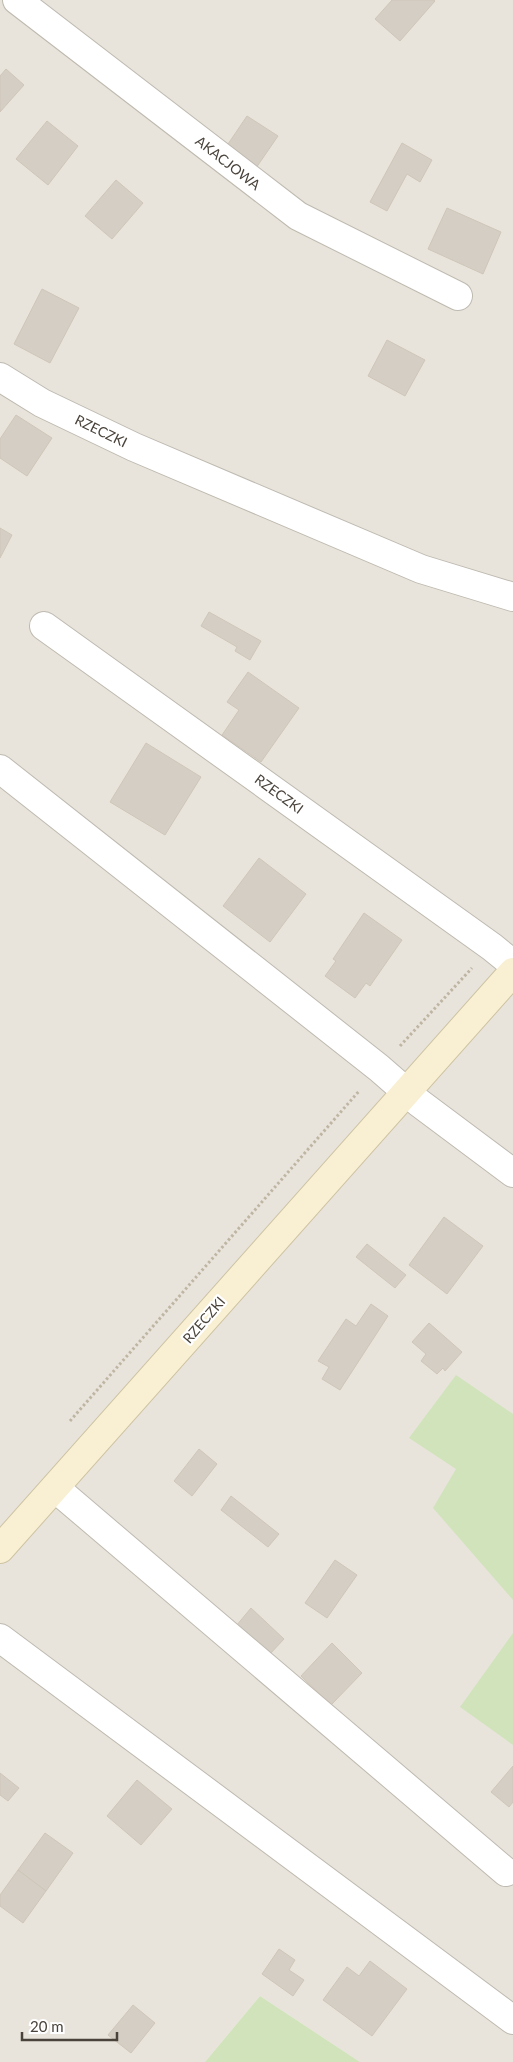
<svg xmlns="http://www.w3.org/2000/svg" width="513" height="2062" font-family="Lato,sans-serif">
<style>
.residential{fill:#e8e4dc}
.green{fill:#d1e3bb}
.building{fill:#d5cec4;stroke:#cfc6b8}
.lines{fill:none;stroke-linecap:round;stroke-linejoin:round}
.street-casing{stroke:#bfbab0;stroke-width:30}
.secondary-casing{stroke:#cec3a2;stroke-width:30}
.path{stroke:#bfb5a3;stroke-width:3;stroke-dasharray:2.5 2.5;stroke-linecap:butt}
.street{stroke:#fff;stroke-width:28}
.secondary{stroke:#f9f0d3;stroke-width:28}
.labels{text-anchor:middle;stroke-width:4.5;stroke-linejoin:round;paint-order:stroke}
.street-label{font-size:14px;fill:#49433b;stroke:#fff}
</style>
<rect width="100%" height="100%" fill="#f5f2ed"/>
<path class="residential" d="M 0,0 L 513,0 L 513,2062 L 360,2062 L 260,1996 L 205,2062 L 0,2062 Z"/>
<g class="green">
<path d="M 456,1375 L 513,1414 L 513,1600 L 433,1508 L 456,1469 L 409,1438 Z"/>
<path d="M 513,1633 L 513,1745 L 460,1707 Z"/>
<path d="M 260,1996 L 360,2062 L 205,2062 Z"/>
</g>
<g class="building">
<path d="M 392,0 L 434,0 L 435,1 L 400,41 L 375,19 Z"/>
<path d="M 6,69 L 24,85 L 0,112 L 0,76 Z"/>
<path d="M 247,116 L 278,136 L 256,168 L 226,147 Z"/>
<path d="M 47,121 L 78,146 L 48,185 L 16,159 Z"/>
<path d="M 402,143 L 432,160 L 420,182 L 407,174 L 387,211 L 370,202 Z"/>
<path d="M 116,180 L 143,203 L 112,239 L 85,216 Z"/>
<path d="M 447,208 L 501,232 L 483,274 L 428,249 Z"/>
<path d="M 42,289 L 79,308 L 50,363 L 14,344 Z"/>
<path d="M 387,340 L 425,360 L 405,396 L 368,376 Z"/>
<path d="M 16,415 L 52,438 L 27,476 L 0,458 L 0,439 Z"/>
<path d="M 0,528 L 12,535 L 0,558 Z"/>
<path d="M 209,612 L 261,641 L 250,660 L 235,651 L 237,647 L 201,626 Z"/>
<path d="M 248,672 L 299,708 L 261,762 L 222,735 L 239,710 L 227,702 Z"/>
<path d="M 146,743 L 201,777 L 165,835 L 110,802 Z"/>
<path d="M 259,858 L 306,894 L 270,942 L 223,906 Z"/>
<path d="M 364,913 L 402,940 L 370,986 L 366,983 L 355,998 L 325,976 L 336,961 L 333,959 Z"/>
<path d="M 444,1217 L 483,1246 L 447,1294 L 409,1265 Z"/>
<path d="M 367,1244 L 406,1275 L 395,1288 L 356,1257 Z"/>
<path d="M 371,1304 L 388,1316 L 340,1390 L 322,1379 L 329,1367 L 318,1361 L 346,1319 L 356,1326 Z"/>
<path d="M 429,1323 L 462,1352 L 445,1371 L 443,1368 L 437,1374 L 421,1361 L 426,1354 L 412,1342 Z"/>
<path d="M 199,1449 L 217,1464 L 192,1496 L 174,1481 Z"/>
<path d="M 231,1496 L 279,1534 L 268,1547 L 221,1510 Z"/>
<path d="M 335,1560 L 357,1575 L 327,1618 L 305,1603 Z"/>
<path d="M 251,1608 L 284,1639 L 269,1655 L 236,1626 Z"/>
<path d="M 332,1643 L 362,1673 L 331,1705 L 301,1676 Z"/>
<path d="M 513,1766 L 513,1802 L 509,1807 L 491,1792 Z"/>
<path d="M 0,1773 L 19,1788 L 8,1801 L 0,1795 Z"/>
<path d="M 137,1780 L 172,1809 L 141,1845 L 107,1816 Z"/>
<path d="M 45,1833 L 73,1853 L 46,1891 L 18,1870 Z"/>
<path d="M 18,1870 L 46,1891 L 23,1923 L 0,1906 L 0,1895 Z"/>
<path d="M 279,1949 L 295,1960 L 289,1970 L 304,1980 L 293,1996 L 262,1974 Z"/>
<path d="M 370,1961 L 407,1989 L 372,2036 L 323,2000 L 347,1967 L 359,1976 Z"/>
<path d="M 133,2005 L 155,2023 L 131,2053 L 108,2035 Z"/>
</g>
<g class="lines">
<g class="street-casing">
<g id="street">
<path d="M 17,0 L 298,216 L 458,296"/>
<path d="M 0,377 L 42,403 L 134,447 L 421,569 L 513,597"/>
<path d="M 44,626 L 492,947 L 513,964"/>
<path d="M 0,769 L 379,1068 L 418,1102 L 513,1173"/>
<path d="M 55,1488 L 506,1872"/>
<path d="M 0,1638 L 513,2020"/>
</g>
</g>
<g class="secondary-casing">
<path id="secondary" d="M 0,1549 L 513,972"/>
</g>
<g class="path">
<path d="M 400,1046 L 472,968"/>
<path d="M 70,1421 L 360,1090"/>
</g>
<use href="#street" class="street"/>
<use href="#secondary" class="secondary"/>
</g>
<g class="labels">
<g class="street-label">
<text transform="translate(228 163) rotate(38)" y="5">AKACJOWA</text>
<text transform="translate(101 431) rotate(26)" y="5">RZECZKI</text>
<text transform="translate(279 794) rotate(36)" y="5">RZECZKI</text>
<text transform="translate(204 1320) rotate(-49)" y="5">RZECZKI</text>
</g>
</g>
<path d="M22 2032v8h95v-8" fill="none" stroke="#49433b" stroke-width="2.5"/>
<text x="30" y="2032" font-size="15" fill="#49433b" stroke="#ffffff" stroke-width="4" paint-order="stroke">20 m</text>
</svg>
